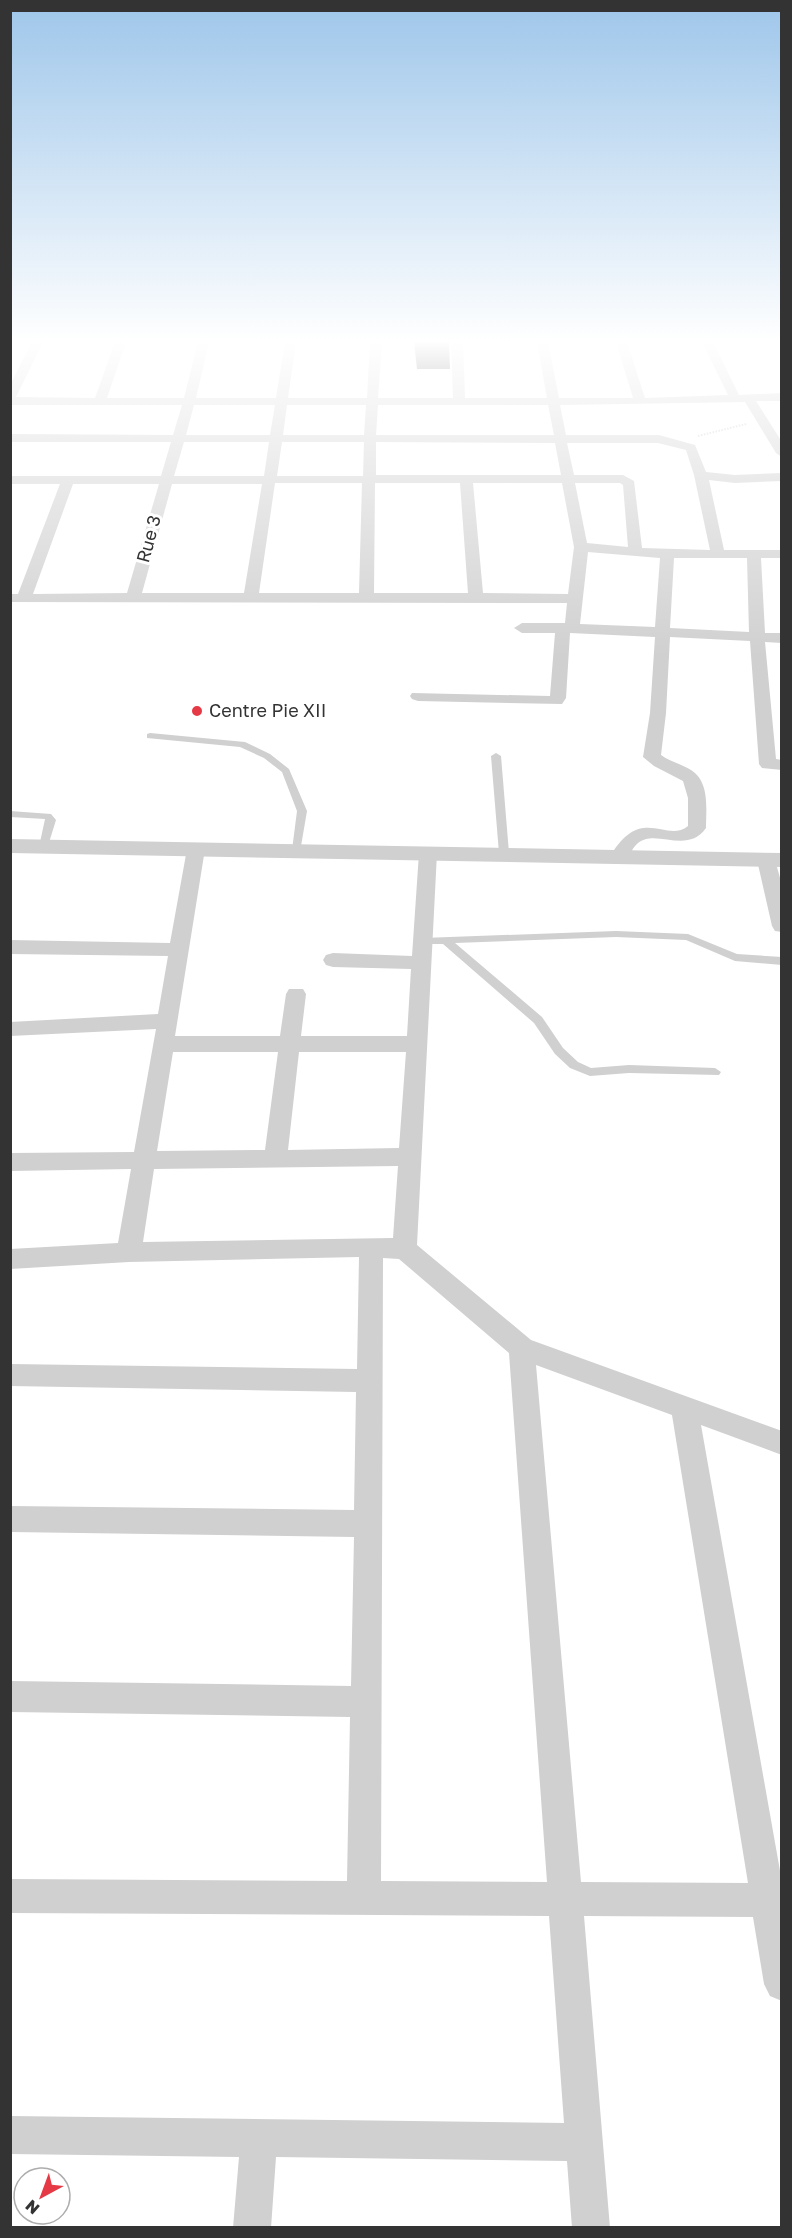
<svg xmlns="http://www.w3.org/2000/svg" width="792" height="2238" font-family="'Golos Text',sans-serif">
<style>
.building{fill:#1a1a1a}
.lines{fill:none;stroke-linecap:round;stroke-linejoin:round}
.path{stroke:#cdcdcd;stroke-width:2;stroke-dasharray:1.5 1.5;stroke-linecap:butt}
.service{fill:#d0d0d0;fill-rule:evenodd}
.minor{fill:#d0d0d0;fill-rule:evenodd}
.tertiary{fill:#d0d0d0;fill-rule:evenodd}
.poi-dot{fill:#e63946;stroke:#fff;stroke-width:2}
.labels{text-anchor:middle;stroke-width:6;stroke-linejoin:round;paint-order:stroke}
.far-street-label{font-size:18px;fill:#333;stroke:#fff}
.far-poi-label{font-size:18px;fill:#333;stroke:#fff;text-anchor:start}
</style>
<rect width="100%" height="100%" fill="#fff"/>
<path class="building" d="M 414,342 L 449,342 L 450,369 L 417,369 Z"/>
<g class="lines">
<path class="path" d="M 698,436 L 746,424"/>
<g class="service">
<path d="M 150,733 L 245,742 L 270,754 L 289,769 L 307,811 L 300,852 L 297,853 L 292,850 L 297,811 L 282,772 L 264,758 L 240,747 L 147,738 L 147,734 Z"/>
<path d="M 496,753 L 501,756 L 509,853 L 504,856 L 499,853 L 491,756 Z"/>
<path d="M 10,811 L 51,814 L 56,820 L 47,849 L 41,849 L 39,847 L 45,819 L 10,817 Z"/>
<path d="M 616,931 L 688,934 L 737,954 L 782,957 L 782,965 L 735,961 L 686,940 L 616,937 L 455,943 L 542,1017 L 563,1048 L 578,1062 L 591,1068 L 629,1065 L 715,1068 L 721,1072 L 719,1075 L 629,1073 L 590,1076 L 570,1068 L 555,1054 L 534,1023 L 443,944 L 423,944 L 418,941 L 423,938 Z"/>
</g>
<g class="minor">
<path d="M 32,342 L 43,342 L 16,397 L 95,398 L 115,342 L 126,342 L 107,398 L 184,398 L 198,342 L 209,342 L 196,398 L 276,398 L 285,342 L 296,342 L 288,398 L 367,398 L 370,342 L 382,342 L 378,398 L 453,398 L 451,342 L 463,342 L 465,398 L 547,398 L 537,342 L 548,342 L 559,398 L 633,398 L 616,342 L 627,342 L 645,398 L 728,395 L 702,342 L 713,342 L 739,395 L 782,393 L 782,401 L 756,401 L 782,442 L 782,457 L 776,453 L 745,402 L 560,405 L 566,435 L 659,435 L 695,445 L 706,472 L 735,475 L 782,473 L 782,481 L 735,483 L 709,480 L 724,550 L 782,550 L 782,558 L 761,558 L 765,633 L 782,633 L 782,643 L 765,642 L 776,759 L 782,760 L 782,770 L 762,768 L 759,764 L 750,641 L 670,637 L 666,713 L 661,755 C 670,762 682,764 691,770 C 710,782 706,809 706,828 C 687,855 656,828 638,843 C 633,847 630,854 627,859 L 620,861 L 611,855 C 642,804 666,844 688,826 L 688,798 L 683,781 L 654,766 L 643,757 L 650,713 L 655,637 L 570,633 L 566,698 L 562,704 L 418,701 L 412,699 L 410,696 L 412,693 L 550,696 L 555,633 L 522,633 L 514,628 L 522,623 L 565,623 L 567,603 L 10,602 L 10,594 L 18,594 L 60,484 L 10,484 L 10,476 L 161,476 L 171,442 L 10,442 L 10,434 L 173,435 L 182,405 L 10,405 L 10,385 ZM 194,405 L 275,405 L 270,435 L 186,435 ZM 287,405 L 366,405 L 364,435 L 283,435 ZM 378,405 L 548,405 L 554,435 L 376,435 ZM 184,442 L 269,442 L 264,476 L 174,476 ZM 282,442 L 364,442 L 363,476 L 277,476 ZM 376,442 L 555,443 L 561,475 L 376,475 ZM 567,443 L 658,443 L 686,450 L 694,475 L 710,550 L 642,548 L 634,481 L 623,475 L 574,475 ZM 275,483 L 362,483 L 359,593 L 259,593 ZM 375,483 L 460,483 L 468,593 L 374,593 ZM 473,483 L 562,483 L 574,547 L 568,594 L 483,593 ZM 575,483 L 620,483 L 623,485 L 628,547 L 587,543 ZM 73,484 L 159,484 L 127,593 L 33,594 ZM 172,484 L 262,484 L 244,593 L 142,593 ZM 588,552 L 660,558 L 655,627 L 580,624 ZM 674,558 L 747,558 L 749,632 L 670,628 Z"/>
<path d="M 196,843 L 205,849 L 175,1036 L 280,1036 L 286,994 L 289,989 L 303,989 L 306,994 L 301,1036 L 407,1036 L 411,969 L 333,967 L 326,965 L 323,960 L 326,955 L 333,953 L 412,956 L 419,853 L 421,849 L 435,849 L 437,853 L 417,1245 L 531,1340 L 782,1431 L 782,1455 L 701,1425 L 782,1882 L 782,2001 L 770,1996 L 764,1984 L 753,1917 L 584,1916 L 610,2228 L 572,2228 L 567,2161 L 276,2157 L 271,2228 L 233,2228 L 239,2157 L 10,2154 L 10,2116 L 564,2123 L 549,1916 L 10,1913 L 10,1879 L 347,1881 L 350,1717 L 10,1712 L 10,1681 L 351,1686 L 354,1537 L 10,1532 L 10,1506 L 354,1510 L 356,1392 L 10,1386 L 10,1364 L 357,1369 L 359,1257 L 129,1262 L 10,1269 L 10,1249 L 118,1243 L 131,1169 L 10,1171 L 10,1153 L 134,1152 L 156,1029 L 10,1036 L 10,1022 L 158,1014 L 168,956 L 10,954 L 10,940 L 170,943 L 187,849 ZM 173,1052 L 278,1052 L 265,1150 L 157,1151 ZM 299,1052 L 406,1052 L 399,1148 L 288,1150 ZM 398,1166 L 393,1238 L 143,1242 L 154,1169 ZM 383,1258 L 399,1259 L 509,1353 L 547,1882 L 381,1881 ZM 536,1365 L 672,1415 L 748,1883 L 581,1882 Z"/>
<path d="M 766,854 L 775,860 L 782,885 L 782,932 L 775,931 L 772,926 L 757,860 Z"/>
</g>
<path class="tertiary" d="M 10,839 L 782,853 L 782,867 L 10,853 Z"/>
</g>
<linearGradient id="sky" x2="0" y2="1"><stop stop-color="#9ec6ea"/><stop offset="0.52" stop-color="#fff"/><stop offset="1" stop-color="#fff" stop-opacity="0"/></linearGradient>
<rect width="792" height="656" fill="url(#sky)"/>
<circle class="poi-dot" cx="197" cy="711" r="6"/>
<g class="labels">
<g class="far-street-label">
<text transform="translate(149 539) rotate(-75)" y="6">Rue 3</text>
</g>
<g class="far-poi-label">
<text x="209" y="717">Centre Pie XII</text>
</g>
</g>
<rect width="792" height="2238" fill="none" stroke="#333333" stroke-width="24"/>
<g transform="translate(42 2196) rotate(221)"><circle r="28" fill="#ffffff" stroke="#adadad" stroke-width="1.5"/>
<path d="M0-4.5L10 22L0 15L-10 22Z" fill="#e63946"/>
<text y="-9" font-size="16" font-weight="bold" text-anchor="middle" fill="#333333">N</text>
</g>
</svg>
